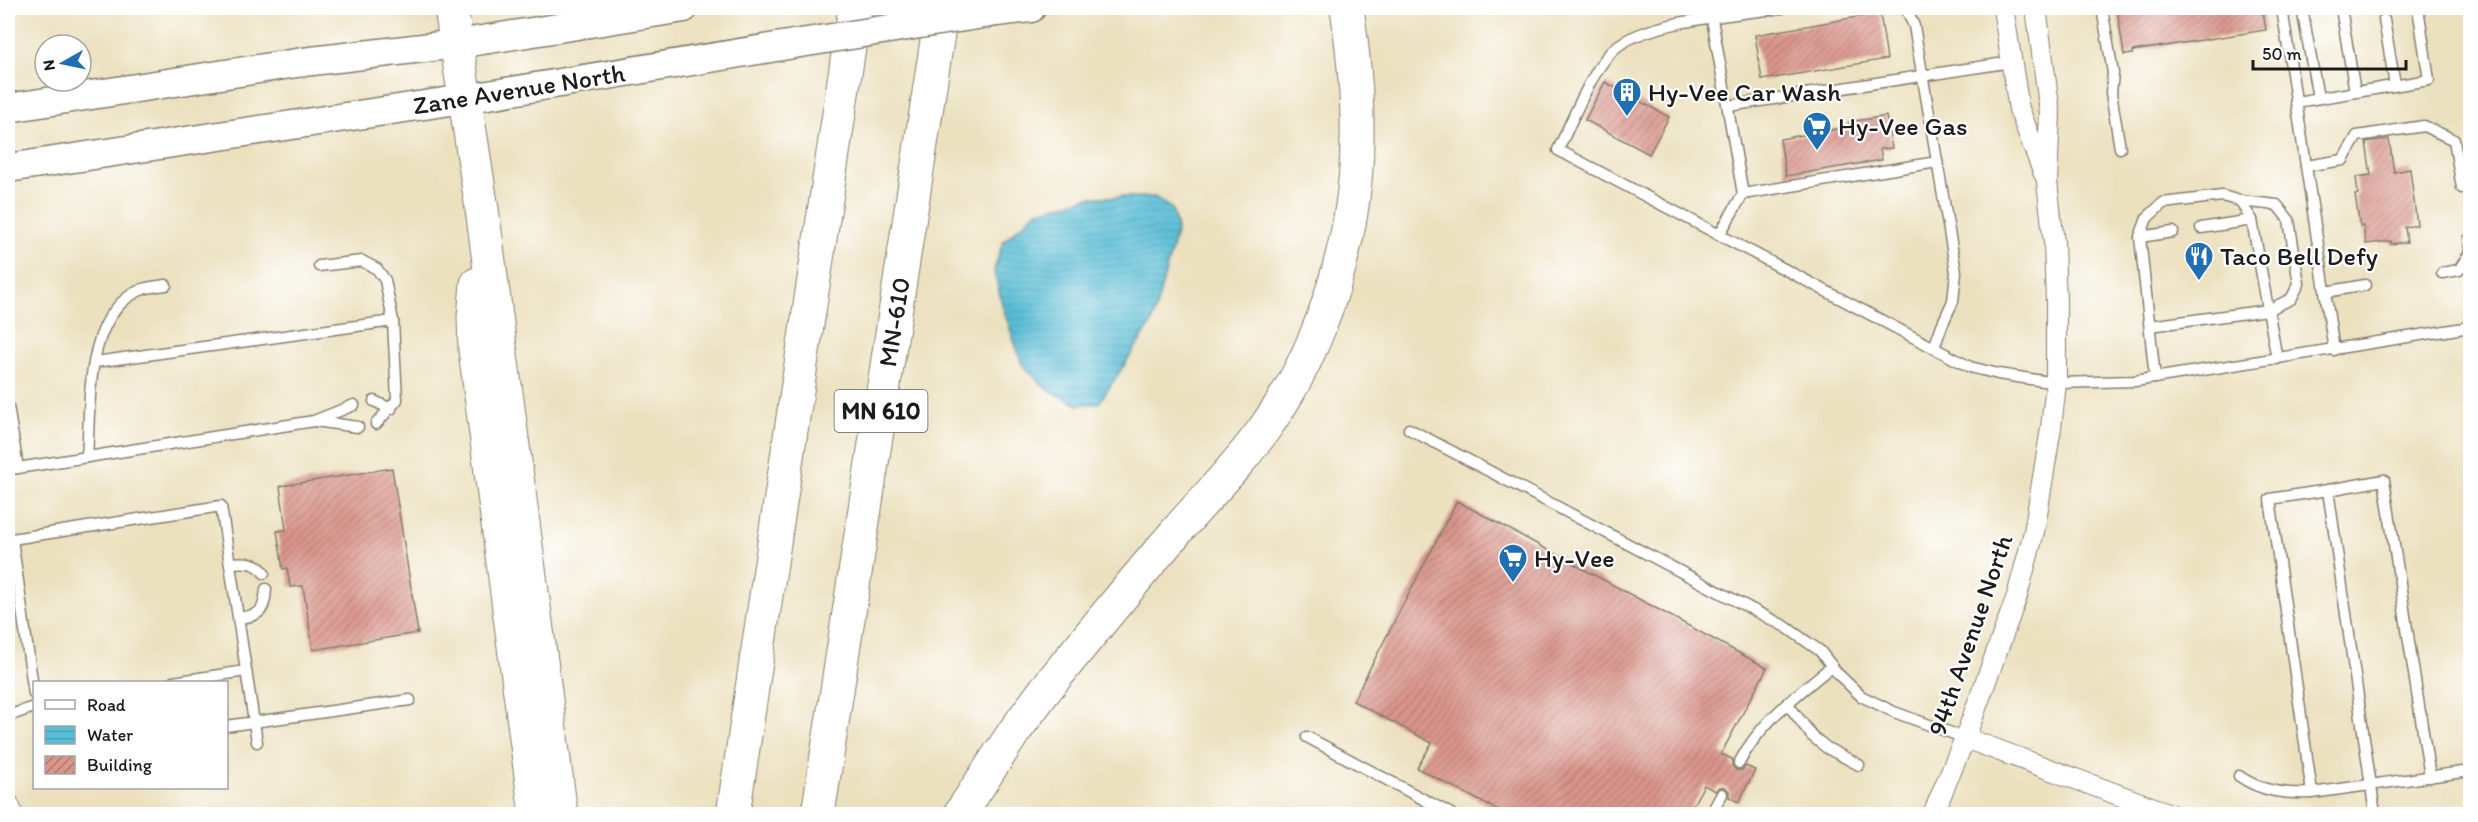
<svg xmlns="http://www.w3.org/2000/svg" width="2478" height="822" font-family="Itim,sans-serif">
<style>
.water{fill:url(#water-rules);stroke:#3a6c79;stroke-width:1.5}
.building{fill:url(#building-hatch)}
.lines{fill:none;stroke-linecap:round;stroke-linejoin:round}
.lane-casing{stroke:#847e6e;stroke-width:13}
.street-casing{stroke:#847e6e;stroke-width:22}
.secondary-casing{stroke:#847e6e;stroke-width:31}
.highway-casing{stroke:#847e6e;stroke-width:35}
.lane{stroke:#fff;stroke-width:10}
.street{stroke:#fff;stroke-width:20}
.secondary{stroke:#fff;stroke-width:28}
.highway{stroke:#fff;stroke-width:33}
.secondary-bridge-casing{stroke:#847e6e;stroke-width:31;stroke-linecap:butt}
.secondary-bridge{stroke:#fff;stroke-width:28}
.labels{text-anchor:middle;stroke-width:4.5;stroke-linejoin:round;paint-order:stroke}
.shield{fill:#fff;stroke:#606060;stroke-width:1.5}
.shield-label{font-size:24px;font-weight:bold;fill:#1c1c1c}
.street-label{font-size:26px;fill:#1c1c1c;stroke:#fff}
.poi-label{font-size:26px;fill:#1c1c1c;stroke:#fff;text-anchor:start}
</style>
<defs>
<pattern id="water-rules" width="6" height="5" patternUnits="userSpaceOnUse" patternTransform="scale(1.5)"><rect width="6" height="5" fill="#58bdd6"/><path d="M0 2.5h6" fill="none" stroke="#4ca2b7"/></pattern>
<pattern id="building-hatch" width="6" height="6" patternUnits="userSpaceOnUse" patternTransform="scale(1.5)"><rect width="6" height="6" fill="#da958b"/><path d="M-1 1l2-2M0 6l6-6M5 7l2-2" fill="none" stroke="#b07971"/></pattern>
</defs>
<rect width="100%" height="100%" fill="#fff"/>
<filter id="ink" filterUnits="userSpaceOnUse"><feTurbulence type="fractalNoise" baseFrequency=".0167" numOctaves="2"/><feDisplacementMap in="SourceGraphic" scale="12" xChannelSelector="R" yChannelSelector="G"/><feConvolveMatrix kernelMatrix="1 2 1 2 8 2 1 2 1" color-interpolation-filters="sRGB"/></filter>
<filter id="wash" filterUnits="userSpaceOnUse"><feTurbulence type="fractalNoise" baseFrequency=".008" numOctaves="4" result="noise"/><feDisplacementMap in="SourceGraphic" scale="24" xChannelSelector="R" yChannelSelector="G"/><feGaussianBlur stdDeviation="1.35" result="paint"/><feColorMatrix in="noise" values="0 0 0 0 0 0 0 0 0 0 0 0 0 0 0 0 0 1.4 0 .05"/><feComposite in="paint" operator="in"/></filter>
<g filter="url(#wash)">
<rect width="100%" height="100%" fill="#ece1bf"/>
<path class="water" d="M 1090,197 L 1155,197 L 1172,209 L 1177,229 L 1152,323 L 1099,403 L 1078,405 L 1045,388 L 1022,364 L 1003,308 L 994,270 L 1003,242 L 1036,212 Z"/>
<g id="blocks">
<g class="building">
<path d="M 2117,8 L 2262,8 L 2266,30 L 2133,51 L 2133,54 L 2124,55 Z"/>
<path d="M 1880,13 L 1887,59 L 1762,80 L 1755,35 Z"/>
<path d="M 1605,82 L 1669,117 L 1649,154 L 1585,120 Z"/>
<path d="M 1886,116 L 1892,148 L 1880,149 L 1882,160 L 1786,176 L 1780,139 L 1847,127 L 1849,122 Z"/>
<path d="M 2389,139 L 2394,172 L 2410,169 L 2417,225 L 2405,227 L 2407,242 L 2391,244 L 2391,241 L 2366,244 L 2363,226 L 2360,226 L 2355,195 L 2358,194 L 2356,177 L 2371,175 L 2366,142 Z"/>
<path d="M 392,468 L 418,633 L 313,650 L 303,586 L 290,587 L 287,568 L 283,569 L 277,531 L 286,530 L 280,486 Z"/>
<path d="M 1457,501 L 1767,668 L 1721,754 L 1732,759 L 1732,766 L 1736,770 L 1742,770 L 1746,766 L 1755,770 L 1739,802 L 1729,797 L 1729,791 L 1725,787 L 1719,787 L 1715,791 L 1704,785 L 1688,814 L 1505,814 L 1417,768 L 1432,743 L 1353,701 Z"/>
</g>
</g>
</g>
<g filter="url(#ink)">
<use href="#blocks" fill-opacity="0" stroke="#847e6e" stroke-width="1.5"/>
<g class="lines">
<g class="lane-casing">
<g id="lane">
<path d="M 1782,8 C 1739,14 1644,21 1614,49 C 1593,68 1571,123 1558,150 L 1970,367 L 1998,374 L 2056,383 L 2135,381 L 2470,327"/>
<path d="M 1906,8 L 1914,26 L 1956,272 L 1953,301 L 1942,325 L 1934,348"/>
<path d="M 2102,8 L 2113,73 L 2111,93 L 2120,148"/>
<path d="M 2282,8 L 2334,350"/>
<path d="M 2302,8 L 2318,98"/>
<path d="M 2341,8 L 2355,92"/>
<path d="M 1712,19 L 1743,194 L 1719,235"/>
<path d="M 2384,20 L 2395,85"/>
<path d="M 2296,102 L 2429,80 L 2418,8"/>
<path d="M 1728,106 L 2011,62"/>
<path d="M 2306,166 L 2343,160 L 2357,136 L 2424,126 L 2454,140 L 2462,188"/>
<path d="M 1743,194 L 1937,162"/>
<path d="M 2201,228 L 2252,220"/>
<path d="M 2140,237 L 2173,232"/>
<path d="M 319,266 L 362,261 L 377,269 L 385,280 L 393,321 L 397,400 L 376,424"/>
<path d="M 2442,273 L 2459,270 L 2470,253 L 2469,239"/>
<path d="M 2326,292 L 2365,285"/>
<path d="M 2150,326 L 2268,310 L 2291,299 L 2299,284 L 2289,220 L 2277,205 L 2240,201"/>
<path d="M 95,362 L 393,321"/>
<path d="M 2155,378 L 2140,237 L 2147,218 L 2163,203 L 2222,196 L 2240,201 L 2252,220 L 2277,359"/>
<path d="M 374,401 L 391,409"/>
<path d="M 8,406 L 18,468 L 8,469"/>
<path d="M 315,421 L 358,427"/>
<path d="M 1409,429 L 1786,627 L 1820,651 L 1838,674 L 1861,696 L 1894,712 L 1965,738"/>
<path d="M 87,457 C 91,405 83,312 143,289 C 150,287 159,286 166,285"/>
<path d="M 18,468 L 314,421 L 354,405"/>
<path d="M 2328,490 L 2384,480 L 2430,777"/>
<path d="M 230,563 C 243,562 257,561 264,573"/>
<path d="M 239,618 C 261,615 264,612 266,589"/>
<path d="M 173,682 L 246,671"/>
<path d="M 34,694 L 12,539 L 221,506 L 257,742"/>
<path d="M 1787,703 L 1812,736 L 1827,748 L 1859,765"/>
<path d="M 8,716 L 34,707"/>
<path d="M 226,726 L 410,700"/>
<path d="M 1307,737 L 1451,814"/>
<path d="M 1739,763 C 1760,722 1797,695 1832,666"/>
<path d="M 2239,776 C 2262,792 2285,794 2312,793"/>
<path d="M 1711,814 L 1722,794"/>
<path d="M 2375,814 L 2371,786 L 2328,490 L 2270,499 L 2312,793 L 2470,771"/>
</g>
</g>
<g class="street-casing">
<g id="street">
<path d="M 2003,8 L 2019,109 L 2044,174"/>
<path d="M 1965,738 L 2170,814"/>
<path d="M 8,803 L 13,814"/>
<path d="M 1933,814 L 1965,738 L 2017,596 L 2034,532 L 2051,428 L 2056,383 L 2056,303 L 2054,243 L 2047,182 L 2050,113 L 2036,8"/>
</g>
</g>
<g class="secondary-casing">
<g id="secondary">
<path d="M 996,12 L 1031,8"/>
<path d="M 8,108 L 303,62 L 457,44 L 684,8"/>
<path d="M 8,168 L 464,99 L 794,44"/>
</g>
</g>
<g class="highway-casing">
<g id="highway">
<path d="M 451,8 L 483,216 L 561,814"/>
<path d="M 477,284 L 474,317 L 475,350 L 536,814"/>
<path d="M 733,814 L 855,8"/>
<path d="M 818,814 L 942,8"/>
<path d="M 960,814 L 1014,732 L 1045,690 C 1088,637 1131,584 1176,532 C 1206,497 1240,464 1267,425 C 1323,347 1357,234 1357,139 C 1358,95 1353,51 1347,8"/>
</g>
</g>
<use href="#lane" class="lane"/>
<use href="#street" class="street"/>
<use href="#secondary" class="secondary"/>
<use href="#highway" class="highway"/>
<g class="secondary-bridge-casing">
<path id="secondary-bridge" d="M 794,44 L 996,12"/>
</g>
<use href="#secondary-bridge" class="secondary-bridge"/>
</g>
</g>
<defs>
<g id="building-pin" transform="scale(1.5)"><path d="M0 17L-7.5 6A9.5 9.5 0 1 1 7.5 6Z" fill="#1f6fb2" stroke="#fff"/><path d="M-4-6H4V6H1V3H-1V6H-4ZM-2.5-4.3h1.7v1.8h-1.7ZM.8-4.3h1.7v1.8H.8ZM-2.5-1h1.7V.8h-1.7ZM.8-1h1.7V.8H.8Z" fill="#fff"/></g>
<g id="supermarket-pin" transform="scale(1.5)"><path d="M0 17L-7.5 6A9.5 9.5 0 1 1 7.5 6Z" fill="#1f6fb2" stroke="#fff"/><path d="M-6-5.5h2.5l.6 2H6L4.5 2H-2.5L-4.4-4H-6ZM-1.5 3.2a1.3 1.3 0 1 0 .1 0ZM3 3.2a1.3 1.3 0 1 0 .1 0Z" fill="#fff"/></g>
<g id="restaurant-pin" transform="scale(1.5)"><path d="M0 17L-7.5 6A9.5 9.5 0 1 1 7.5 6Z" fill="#1f6fb2" stroke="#fff"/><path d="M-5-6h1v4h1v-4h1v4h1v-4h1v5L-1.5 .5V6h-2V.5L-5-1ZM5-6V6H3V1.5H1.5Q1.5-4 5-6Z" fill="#fff"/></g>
</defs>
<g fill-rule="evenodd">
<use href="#building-pin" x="1627" y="92"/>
<use href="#supermarket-pin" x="1817" y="126"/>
<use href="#restaurant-pin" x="2199" y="256"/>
<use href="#supermarket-pin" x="1513" y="558"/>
</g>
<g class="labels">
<rect class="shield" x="834.5" y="390" width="93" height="42" rx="4.5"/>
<g class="shield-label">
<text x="881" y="419">MN 610</text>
</g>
<g class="street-label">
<text transform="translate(519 89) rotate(-9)" y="9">Zane Avenue North</text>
<text transform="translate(894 322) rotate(-81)" y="9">MN-610</text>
<text transform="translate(1970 635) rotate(-71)" y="9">94th Avenue North</text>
</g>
<g class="poi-label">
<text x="1648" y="101">Hy-Vee Car Wash</text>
<text x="1838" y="135">Hy-Vee Gas</text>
<text x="2220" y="265">Taco Bell Defy</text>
<text x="1534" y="567">Hy-Vee</text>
</g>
</g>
<rect width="2478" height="822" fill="none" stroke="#fff" stroke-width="30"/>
<rect x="33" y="681" width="195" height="108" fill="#ffffff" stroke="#a4a4a4" stroke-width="1.5"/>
<rect x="45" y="700" width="30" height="9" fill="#ffffff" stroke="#a4a4a4" stroke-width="1.5"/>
<text x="87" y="711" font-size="18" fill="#1c1c1c">Road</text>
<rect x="45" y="726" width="30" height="18" fill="url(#water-rules)" stroke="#a4a4a4" stroke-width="1.5"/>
<text x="87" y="741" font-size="18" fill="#1c1c1c">Water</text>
<rect x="45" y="756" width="30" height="18" fill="url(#building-hatch)" stroke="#a4a4a4" stroke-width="1.5"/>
<text x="87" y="771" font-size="18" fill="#1c1c1c">Building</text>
<g transform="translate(63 63) rotate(261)"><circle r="28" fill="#ffffff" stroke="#a4a4a4" stroke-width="1.5"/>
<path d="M0-4.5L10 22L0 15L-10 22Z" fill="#1f6fb2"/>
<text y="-9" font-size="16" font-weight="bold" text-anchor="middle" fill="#1c1c1c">N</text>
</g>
<path d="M2253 60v9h153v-9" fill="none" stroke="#1c1c1c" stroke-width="3"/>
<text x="2262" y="60" font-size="18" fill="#1c1c1c" stroke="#ffffff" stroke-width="4.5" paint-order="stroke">50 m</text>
</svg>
